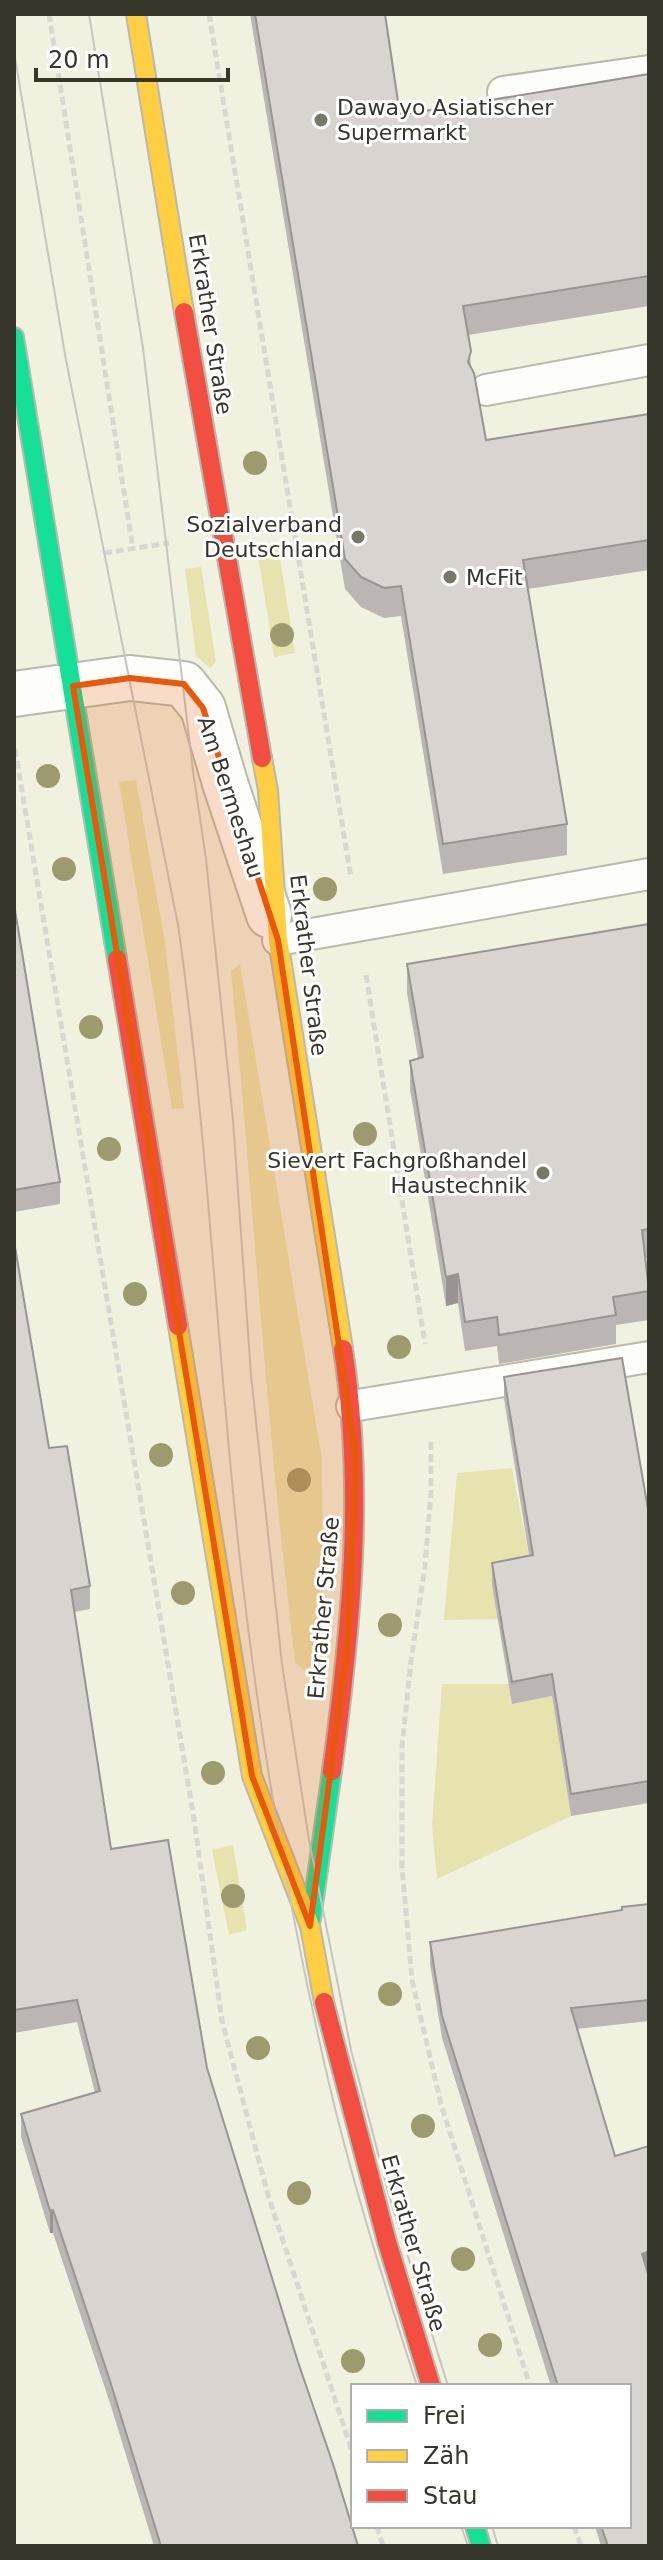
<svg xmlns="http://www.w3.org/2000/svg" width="663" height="2560" font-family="'DejaVu Sans',sans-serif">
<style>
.green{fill:#e6e3ae}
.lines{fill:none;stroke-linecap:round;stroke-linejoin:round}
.lane-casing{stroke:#b9b9ac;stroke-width:34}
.street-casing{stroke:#b9b9ac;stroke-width:48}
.fast-casing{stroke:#b9b9ac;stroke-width:22}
.slow-casing{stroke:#b9b9ac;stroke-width:22}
.jam-casing{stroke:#b9b9ac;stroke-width:22}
.path{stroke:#d8d8d2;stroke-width:5;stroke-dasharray:8 4;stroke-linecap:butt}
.lane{stroke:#fdfdfa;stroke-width:30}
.street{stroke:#fdfdfa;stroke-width:44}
.fast{stroke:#16e098;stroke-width:18}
.slow{stroke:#ffcf43;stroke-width:18}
.jam{stroke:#f24e42;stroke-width:18}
.tram{stroke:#c6c6c1;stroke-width:2}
.tree{fill:#9d9b6e}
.wall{fill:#bbb6b4}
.shaded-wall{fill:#999492}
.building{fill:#dad4d1;stroke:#999492;stroke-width:2}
.marked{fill:#e8590c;fill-opacity:0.2;stroke:#e8590c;stroke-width:6;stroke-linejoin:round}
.poi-dot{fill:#78776a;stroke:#fff;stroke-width:3}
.labels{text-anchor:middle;stroke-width:6;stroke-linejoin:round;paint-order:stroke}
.poi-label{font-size:22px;fill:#37362a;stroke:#fff;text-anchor:start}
.street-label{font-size:22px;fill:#37362a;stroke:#fff}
</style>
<rect width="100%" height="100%" fill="#f1f1e0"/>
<g class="green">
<path d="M 278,545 L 295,653 L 274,657 L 257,549 Z"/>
<path d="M 201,567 L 216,662 L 210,668 L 196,656 L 185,569 Z"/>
<path d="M 136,780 L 165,943 L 184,1108 L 172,1109 L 119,782 Z"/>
<path d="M 240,964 L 322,1459 L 323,1585 L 313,1660 L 310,1667 L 303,1670 L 295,1662 C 267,1432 253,1202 231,971 Z"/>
<path d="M 512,1468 L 533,1577 L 498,1619 L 444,1620 L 457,1473 Z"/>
<path d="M 442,1684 L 509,1684 L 513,1704 L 552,1696 L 571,1816 L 437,1879 L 432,1826 Z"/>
<path d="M 233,1845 L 247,1930 L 229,1935 L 212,1850 Z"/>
</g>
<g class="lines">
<g class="lane-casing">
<g id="lane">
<path d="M 503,92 L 649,71"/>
<path d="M 486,390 L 649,360"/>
<path d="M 278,940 L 649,874"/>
<path d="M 352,1406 L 649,1357"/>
</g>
</g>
<g class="street-casing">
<path id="street" d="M 14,694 L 130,678 L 184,684 L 203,708 L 225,783 L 269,915"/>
</g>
<g class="fast-casing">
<g id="fast">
<path d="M 14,337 L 117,959"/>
<path d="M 311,1919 L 332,1771"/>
<path d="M 475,2526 L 481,2546"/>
</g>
</g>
<g class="slow-casing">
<g id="slow">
<path d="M 136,14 L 184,312"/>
<path d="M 262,758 L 268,790 L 278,940 L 343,1349"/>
<path d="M 178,1326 L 252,1776 L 310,1926 L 324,2002"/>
</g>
</g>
<g class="jam-casing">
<g id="jam">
<path d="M 184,312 L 262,758"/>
<path d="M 117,959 L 178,1326"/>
<path d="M 332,1771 C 351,1630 365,1490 343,1349"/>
<path d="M 324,2002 L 387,2242 L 431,2386"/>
</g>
</g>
<g class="path">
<path d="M 49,14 L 133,549"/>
<path d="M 209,14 L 351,878"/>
<path d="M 104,553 L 169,543"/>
<path d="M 15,749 L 194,1819 L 222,2021 L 268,2195 L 353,2454"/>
<path d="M 366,975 L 425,1344"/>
<path d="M 431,1442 L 431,1492 L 425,1566 L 411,1661 L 402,1747 L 402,1867 L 412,1980 L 441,2104 L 530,2386"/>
<path d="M 377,2526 L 383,2546"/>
<path d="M 574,2526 L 581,2546"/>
</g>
<use href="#lane" class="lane"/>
<use href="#street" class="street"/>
<use href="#fast" class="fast"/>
<use href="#slow" class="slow"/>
<use href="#jam" class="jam"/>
<g class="tram">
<path d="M 89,14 L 143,348 L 193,771 L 206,859 L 233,1120 L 251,1375 L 282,1664 L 309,1840 L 351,2050 L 389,2195 L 448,2386"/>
<path d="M 14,52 L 66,360 L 178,925 C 209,1142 217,1361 242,1578 C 262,1751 291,1923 331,2092 C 355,2191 386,2289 417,2386"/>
<path d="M 461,2526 L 468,2546"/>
<path d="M 492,2526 L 498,2546"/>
</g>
</g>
<g class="tree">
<circle cx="255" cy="463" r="12"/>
<circle cx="282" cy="635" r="12"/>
<circle cx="48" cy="776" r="12"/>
<circle cx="64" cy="869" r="12"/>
<circle cx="325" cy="889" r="12"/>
<circle cx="91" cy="1027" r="12"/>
<circle cx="365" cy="1134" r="12"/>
<circle cx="109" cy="1149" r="12"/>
<circle cx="135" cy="1294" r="12"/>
<circle cx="399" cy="1347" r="12"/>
<circle cx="161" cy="1455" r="12"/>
<circle cx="299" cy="1480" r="12"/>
<circle cx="183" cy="1593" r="12"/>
<circle cx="390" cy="1625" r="12"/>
<circle cx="213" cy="1773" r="12"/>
<circle cx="233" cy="1896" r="12"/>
<circle cx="390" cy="1994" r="12"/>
<circle cx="258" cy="2048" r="12"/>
<circle cx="423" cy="2126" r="12"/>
<circle cx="299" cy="2193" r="12"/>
<circle cx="463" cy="2259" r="12"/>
<circle cx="490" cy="2345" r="12"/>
<circle cx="353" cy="2361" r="12"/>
</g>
<g class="wall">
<path d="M 250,14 L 385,14 L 400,115 L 649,74 L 649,306 L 468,335 L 471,367 L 486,440 L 649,414 L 649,570 L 528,589 L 567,824 L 567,855 L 443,874 L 401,616 L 384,618 L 361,607 L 345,589 Z"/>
<path d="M 14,904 L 60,1182 L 60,1204 L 14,1212 Z"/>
<path d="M 649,924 L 649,1258 L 646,1258 L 649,1286 L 649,1320 L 616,1325 L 616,1344 L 499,1364 L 497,1346 L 465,1351 L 458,1303 L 446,1306 L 410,1089 L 410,1061 L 418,1058 L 407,993 L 407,964 Z"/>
<path d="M 14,1241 L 49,1448 L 90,1586 L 90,1609 L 74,1612 L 111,1849 L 207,2068 L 298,2362 L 358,2546 L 154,2546 L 110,2403 L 53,2233 L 50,2233 L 21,2137 L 21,2114 L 95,2093 L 77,2022 L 14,2033 Z"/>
<path d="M 504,1377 L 649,1515 L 649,1803 L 571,1816 L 552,1696 L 512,1704 L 492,1585 L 492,1563 L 529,1555 L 504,1399 Z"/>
<path d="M 649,1904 L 649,2021 L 577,2029 L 615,2156 L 649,2146 L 649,2273 L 648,2274 L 649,2546 L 601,2546 L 595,2526 L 629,2526 L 629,2386 L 551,2386 L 442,2038 L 430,1964 L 430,1942 L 622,1910 Z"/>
</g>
<g class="shaded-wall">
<path d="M 458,1274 L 458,1303 L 446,1306 L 446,1277 Z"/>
<path d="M 53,2210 L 53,2233 L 50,2233 L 50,2211 Z"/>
<path d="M 649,2251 L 649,2273 L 642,2275 L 642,2254 Z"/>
</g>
<g class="building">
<path d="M 255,14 L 385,14 L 400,115 L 649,74 L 649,276 L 463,306 L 471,351 L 468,362 L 474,373 L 486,440 L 649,414 L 649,540 L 523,560 L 567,824 L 443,844 L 401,586 L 384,588 L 361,577 L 345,559 Z"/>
<path d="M 14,904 L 60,1182 L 14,1190 Z"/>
<path d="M 649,924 L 649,1229 L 642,1230 L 649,1291 L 613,1297 L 616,1315 L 499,1335 L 497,1317 L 465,1322 L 458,1274 L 446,1277 L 410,1061 L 423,1057 L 407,964 Z"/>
<path d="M 14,1241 L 49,1448 L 67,1446 L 90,1586 L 71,1590 L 111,1849 L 168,1840 L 207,2068 L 298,2362 L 333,2464 L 358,2546 L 161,2546 L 110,2381 L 53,2210 L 50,2211 L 21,2114 L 100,2091 L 77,2000 L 14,2010 Z"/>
<path d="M 622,1358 L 649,1515 L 649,1781 L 571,1794 L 552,1674 L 512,1682 L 503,1632 L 492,1563 L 533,1555 L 504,1377 Z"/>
<path d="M 649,1904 L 649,2000 L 571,2008 L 615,2156 L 649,2146 L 649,2251 L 642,2254 L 649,2277 L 649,2546 L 608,2546 L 601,2526 L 629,2526 L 629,2386 L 558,2386 L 442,2016 L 430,1942 L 622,1910 L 622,1907 Z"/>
</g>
<path class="marked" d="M 130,678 L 184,684 L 203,708 L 278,940 L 356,1458 L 348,1642 L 310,1926 L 252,1776 L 73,686 Z"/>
<g class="poi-dot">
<circle cx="321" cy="120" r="8"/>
<circle cx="358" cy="537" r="8"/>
<circle cx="450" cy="577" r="8"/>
<circle cx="543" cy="1173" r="8"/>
</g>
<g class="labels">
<g class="poi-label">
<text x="337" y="115">Dawayo Asiatischer<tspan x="337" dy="25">Supermarkt</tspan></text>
<text x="342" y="532" text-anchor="end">Sozialverband<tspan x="342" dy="25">Deutschland</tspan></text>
<text x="466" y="585">McFit</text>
<text x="527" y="1168" text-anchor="end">Sievert Fachgroßhandel<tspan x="527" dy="25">Haustechnik</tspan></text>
</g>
<g class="street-label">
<text transform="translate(211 324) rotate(81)" y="8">Erkrather Straße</text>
<text transform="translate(231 797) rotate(72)" y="8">Am Bermeshau</text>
<text transform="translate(309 965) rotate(83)" y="8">Erkrather Straße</text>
<text transform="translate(323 1608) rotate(-85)" y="8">Erkrather Straße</text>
<text transform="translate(414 2243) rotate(74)" y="8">Erkrather Straße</text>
</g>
</g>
<rect width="663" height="2560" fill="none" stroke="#37362a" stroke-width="32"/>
<rect x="351" y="2384" width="280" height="144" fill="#ffffff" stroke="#afafaa" stroke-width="2"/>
<rect x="367" y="2410" width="40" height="12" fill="#16e098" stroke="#afafaa" stroke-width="2"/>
<text x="423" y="2424" font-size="24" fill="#37362a">Frei</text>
<rect x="367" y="2450" width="40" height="12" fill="#ffcf43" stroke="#afafaa" stroke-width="2"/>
<text x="423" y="2464" font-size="24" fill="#37362a">Zäh</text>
<rect x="367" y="2490" width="40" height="12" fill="#f24e42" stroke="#afafaa" stroke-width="2"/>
<text x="423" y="2504" font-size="24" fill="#37362a">Stau</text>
<path d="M36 68v12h192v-12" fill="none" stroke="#37362a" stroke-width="4"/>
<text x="48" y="68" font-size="24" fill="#37362a" stroke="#ffffff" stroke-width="6" paint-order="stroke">20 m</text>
</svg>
